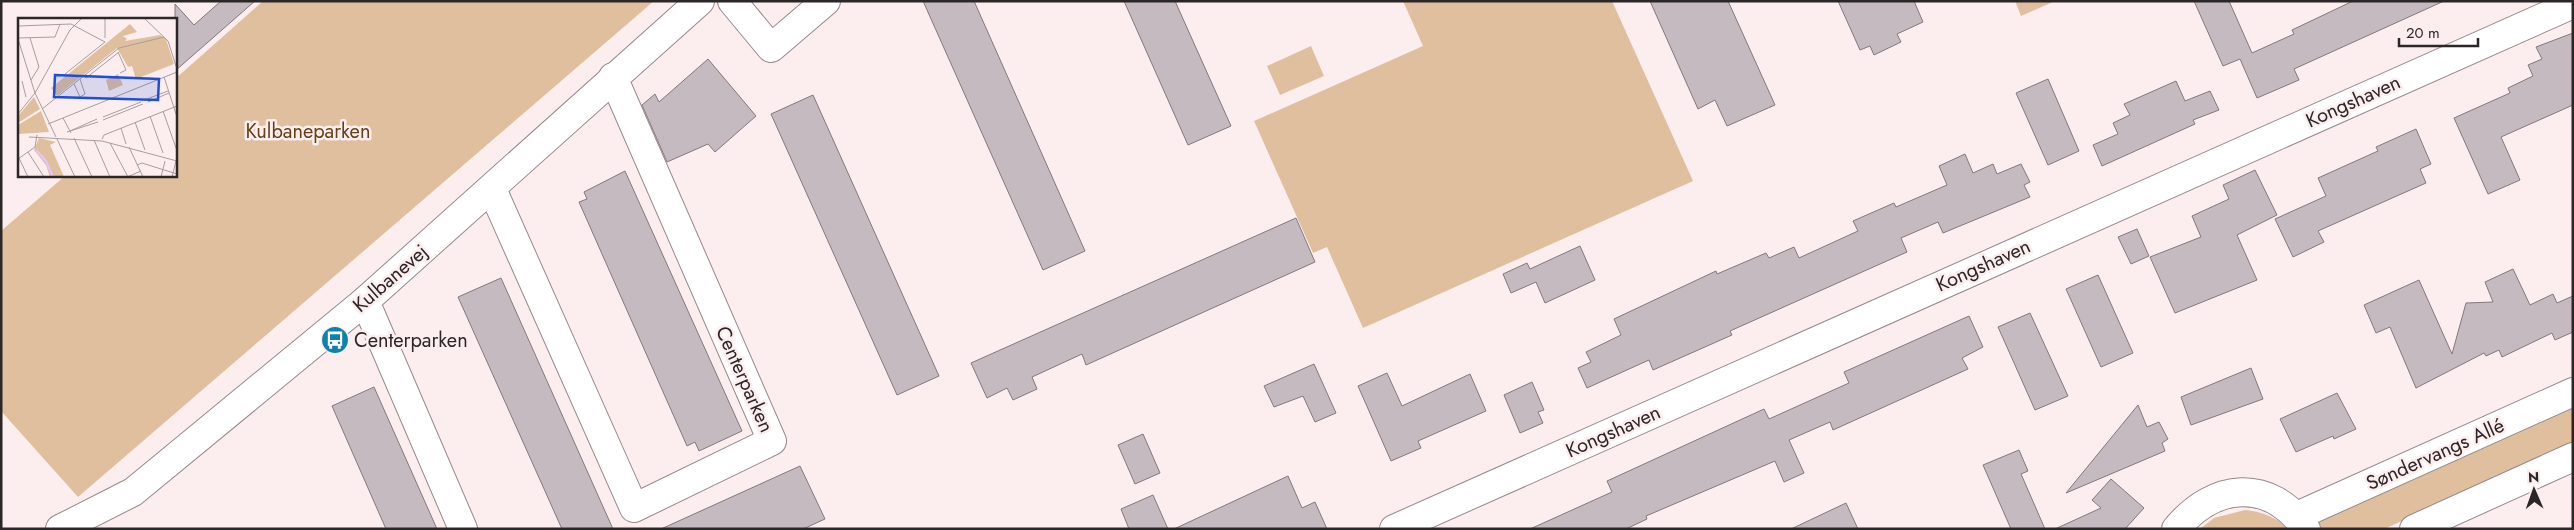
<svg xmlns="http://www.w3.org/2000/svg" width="2574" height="530" font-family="Jost,sans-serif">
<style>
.green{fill:#e0bf9e}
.building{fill:#c6bac1;stroke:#82787e}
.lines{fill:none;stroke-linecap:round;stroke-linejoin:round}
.minor-casing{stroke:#96898b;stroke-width:30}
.minor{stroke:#fff;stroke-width:28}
.labels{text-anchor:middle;stroke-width:5;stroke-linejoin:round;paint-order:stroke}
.street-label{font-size:20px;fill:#2b2627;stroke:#fceeef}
.park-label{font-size:20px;fill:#654016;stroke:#fceeef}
.poi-label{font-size:20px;fill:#2b2627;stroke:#fceeef;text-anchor:start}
.inset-river{fill:none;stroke:#e2c7f1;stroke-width:2.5}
.inset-road{fill:none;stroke:#a89e9f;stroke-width:1}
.view{fill:#1d4ed8;fill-opacity:0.15;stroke:#1d4ed8;stroke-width:2.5}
.inset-edge{fill:none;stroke:#2b2627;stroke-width:2.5}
</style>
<rect width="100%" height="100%" fill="#fceeef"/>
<g class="green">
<path d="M 263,1 L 654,1 L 78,497 L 1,411 L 1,231 L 66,175 L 175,175 L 175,79 Z"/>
<path d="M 1403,1 L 1612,1 L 1693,181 L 1363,328 L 1327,247 L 1313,253 L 1254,121 L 1423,46 Z"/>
<path d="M 2015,1 L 2055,1 L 2021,16 Z"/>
<path d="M 1311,46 L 1324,76 L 1280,95 L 1267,66 Z"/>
<path d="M 2573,404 L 2573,445 L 2384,529 L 2319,529 L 2319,518 Z"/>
<path d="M 2245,510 C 2263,512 2275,517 2289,529 L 2200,529 L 2214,518 Z"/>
</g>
<g class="building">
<path d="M 221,1 L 255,1 L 175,71 L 175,4 L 194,25 Z"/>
<path d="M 923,1 L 974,1 L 1085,251 L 1043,270 Z"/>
<path d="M 1124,1 L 1175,1 L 1231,126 L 1188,145 Z"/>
<path d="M 1650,1 L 1728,1 L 1775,105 L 1727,126 L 1715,100 L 1698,109 Z"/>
<path d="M 1838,1 L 1914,1 L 1923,22 L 1897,34 L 1901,42 L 1874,55 L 1870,46 L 1860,50 Z"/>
<path d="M 2194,1 L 2229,1 L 2252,53 L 2294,34 L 2292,30 L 2353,1 L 2444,1 L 2294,69 L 2299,80 L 2257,98 L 2240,59 L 2223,66 Z"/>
<path d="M 2573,33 L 2573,105 L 2501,137 L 2520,180 L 2488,194 L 2454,118 L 2510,93 L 2508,88 L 2533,76 L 2528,65 L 2542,59 L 2536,47 Z"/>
<path d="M 708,59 L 756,116 L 715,152 L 708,144 L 667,162 L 642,105 L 655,94 L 659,102 Z"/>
<path d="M 2048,79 L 2079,151 L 2048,165 L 2016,93 Z"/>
<path d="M 2176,81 L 2185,101 L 2210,91 L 2219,110 L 2193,120 L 2195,124 L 2102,166 L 2093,145 L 2118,134 L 2113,123 L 2130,115 L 2124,104 Z"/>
<path d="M 813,95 L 939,376 L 897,395 L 771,114 Z"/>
<path d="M 2416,129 L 2431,164 L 2420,169 L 2426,183 L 2318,231 L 2324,242 L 2293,257 L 2275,219 L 2326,196 L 2318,178 L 2378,151 L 2376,147 Z"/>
<path d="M 1965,154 L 1973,173 L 1993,164 L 1997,174 L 2021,164 L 2030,182 L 2024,185 L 2030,197 L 1943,233 L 1938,222 L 1901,238 L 1907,252 L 1730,331 L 1732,335 L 1653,370 L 1649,360 L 1587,388 L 1578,368 L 1591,362 L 1586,352 L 1621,335 L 1614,319 L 1716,271 L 1717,274 L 1766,253 L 1769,258 L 1794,247 L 1799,258 L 1858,231 L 1853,221 L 1894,203 L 1896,207 L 1947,185 L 1939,166 Z"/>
<path d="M 2255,170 L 2277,215 L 2237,235 L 2257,280 L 2175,313 L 2150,257 L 2201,237 L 2192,216 L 2229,199 L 2223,185 Z"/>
<path d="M 625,171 L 742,431 L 699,451 L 695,442 L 687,446 L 579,202 L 587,199 L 584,192 Z"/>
<path d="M 1296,218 L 1315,262 L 1086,365 L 1082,354 L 1032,377 L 1037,389 L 1013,400 L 1007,388 L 987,398 L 971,363 Z"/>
<path d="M 2137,229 L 2149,256 L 2131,264 L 2118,237 Z"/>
<path d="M 1580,246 L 1595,280 L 1545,303 L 1536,282 L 1511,293 L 1503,274 L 1527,263 L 1530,269 Z"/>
<path d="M 2513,269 L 2530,305 L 2553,294 L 2557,303 L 2573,296 L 2573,332 L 2555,340 L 2552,333 L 2502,357 L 2499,350 L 2486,356 L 2484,353 L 2416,388 L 2390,327 L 2376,333 L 2364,305 L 2419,280 L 2452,354 L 2466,303 L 2493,302 L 2485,282 Z"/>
<path d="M 2098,275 L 2133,353 L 2101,367 L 2066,289 Z"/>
<path d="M 501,278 L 613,529 L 562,529 L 458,297 Z"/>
<path d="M 2030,313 L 2068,396 L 2035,410 L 1998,327 Z"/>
<path d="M 1969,316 L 1983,347 L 1962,358 L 1968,369 L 1833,430 L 1830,422 L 1789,440 L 1804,473 L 1784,482 L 1775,461 L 1646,516 L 1647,519 L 1626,529 L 1530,529 L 1612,492 L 1607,481 L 1764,409 L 1769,419 L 1849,383 L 1844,372 Z"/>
<path d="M 1314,364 L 1336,413 L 1315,422 L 1303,396 L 1274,407 L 1264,386 Z"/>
<path d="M 2251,368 L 2263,399 L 2191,425 L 2181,397 Z"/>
<path d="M 1387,373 L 1402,406 L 1470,374 L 1486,411 L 1418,441 L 1421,448 L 1391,461 L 1358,386 Z"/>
<path d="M 1532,382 L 1544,410 L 1538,412 L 1543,423 L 1520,433 L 1504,395 Z"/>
<path d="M 374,387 L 437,529 L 386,529 L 332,406 Z"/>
<path d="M 2337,393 L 2356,429 L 2334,439 L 2333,436 L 2296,452 L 2280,419 Z"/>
<path d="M 2138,405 L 2147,427 L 2159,422 L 2168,439 L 2162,443 L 2165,451 L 2066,493 Z"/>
<path d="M 1143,434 L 1160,473 L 1135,484 L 1118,445 Z"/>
<path d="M 2019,450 L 2028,471 L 2021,474 L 2045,529 L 2011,529 L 1983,465 Z"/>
<path d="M 800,466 L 825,519 L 803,529 L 661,529 Z"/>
<path d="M 1288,476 L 1302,508 L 1315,502 L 1327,529 L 1174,529 Z"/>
<path d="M 2111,479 L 2144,508 L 2125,529 L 2055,529 L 2101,508 L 2092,500 Z"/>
<path d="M 1153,495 L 1168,529 L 1129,529 L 1121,509 Z"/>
<path d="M 1846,503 L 1858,529 L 1791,529 Z"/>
</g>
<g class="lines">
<g class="minor-casing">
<g id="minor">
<path d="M 732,1 L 771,48 L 826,1"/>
<path d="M 492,189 L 634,508 L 772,441 L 613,77"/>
<path d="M 365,301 L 463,529"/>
<path d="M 2297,516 L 2573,392"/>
<path d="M 60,529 L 133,492 L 365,301 L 700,1"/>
<path d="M 1394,529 L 2573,4"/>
<path d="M 2176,529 C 2214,483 2269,477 2306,529"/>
<path d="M 2414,529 L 2573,457"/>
</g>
</g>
<use href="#minor" class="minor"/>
</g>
<defs>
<g id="bus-disc" transform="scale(1.4375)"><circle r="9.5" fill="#0e83a9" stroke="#fceeef"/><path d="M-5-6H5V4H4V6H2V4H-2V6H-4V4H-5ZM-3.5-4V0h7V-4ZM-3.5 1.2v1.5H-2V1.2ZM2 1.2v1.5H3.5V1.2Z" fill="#fff"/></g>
</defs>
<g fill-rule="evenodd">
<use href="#bus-disc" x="335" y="340"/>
</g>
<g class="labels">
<g class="street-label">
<text transform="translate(2353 101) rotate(-24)" y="7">Kongshaven</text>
<text transform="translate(1983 265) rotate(-24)" y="7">Kongshaven</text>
<text transform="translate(390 278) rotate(-41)" y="7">Kulbanevej</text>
<text transform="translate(745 379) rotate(66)" y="7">Centerparken</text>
<text transform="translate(1613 431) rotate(-24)" y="7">Kongshaven</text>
<text transform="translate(2435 454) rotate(-24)" y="7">Søndervangs Allé</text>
</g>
<g class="park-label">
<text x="308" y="138">Kulbaneparken</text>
</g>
<g class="poi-label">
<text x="354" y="347">Centerparken</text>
</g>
</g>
<g transform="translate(18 18)">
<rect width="159" height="159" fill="#fceeef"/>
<path d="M 112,6 L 119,14 L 105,18 L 109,21 L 107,23 L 142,17 L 148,21 L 156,46 L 118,61 L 114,48 L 110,49 L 99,30 L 39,78 L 33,70 ZM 100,56 L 105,67 L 91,73 L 88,62 ZM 16,79 L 22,91 L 0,105 L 0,98 ZM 23,93 L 31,114 L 0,116 L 0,107 ZM 21,120 L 38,124 L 32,127 L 46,159 L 32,159 L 28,147 L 16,132 Z" fill="#e0bf9e"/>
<path class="inset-river" d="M 18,132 L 28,143 L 35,159"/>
<path class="inset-road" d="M 126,0 L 150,23 L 159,51M 0,8 L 53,6 L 87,24 L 47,56M 0,20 L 37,19 L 42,6M 12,20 L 21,49 L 13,62M 87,20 L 87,0M 0,21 L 17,75 L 38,119M 100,34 L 108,52 L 102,55M 66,58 L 68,60 L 101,34M 146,59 L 159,99M 4,63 L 8,79M 56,66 L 62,79 L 67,76 L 62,61M 129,81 L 150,73M 130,84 L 151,75M 24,91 L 101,30 L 146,19M 145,93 L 158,130M 0,96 L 17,75 L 52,12 L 64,0M 132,98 L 145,135M 85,99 L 123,84M 45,100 L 53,115M 85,102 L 125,86M 117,104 L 127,132M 30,106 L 159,54M 103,110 L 108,126M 52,113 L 79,101M 49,114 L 80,104M 11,119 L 84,123 L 159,143M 56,120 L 74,159M 39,121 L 57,159M 84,121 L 86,117 L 159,88M 76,122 L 92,159M 92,125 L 110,159M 111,129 L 125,159M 10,134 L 26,159M 1,140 L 10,159M 0,141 L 17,129 L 19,117M 119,147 L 124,145 L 159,156M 109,159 L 123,153M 143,159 L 147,143M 154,159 L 158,143"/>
<path class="view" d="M 37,57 L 141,61 L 140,82 L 36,79 Z"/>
<rect width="159" height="159" class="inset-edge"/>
</g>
<rect width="2574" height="530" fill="none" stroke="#2b2627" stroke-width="5"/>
<g transform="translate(2534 490) rotate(358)" stroke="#fceeef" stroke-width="4" paint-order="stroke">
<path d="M0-4L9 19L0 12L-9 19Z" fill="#2b2627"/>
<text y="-8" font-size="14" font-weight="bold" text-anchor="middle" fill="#2b2627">N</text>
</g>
<path d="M2399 38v8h79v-8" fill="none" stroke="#2b2627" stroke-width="2.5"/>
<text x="2406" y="38" font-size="15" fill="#2b2627" stroke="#fceeef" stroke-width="4" paint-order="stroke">20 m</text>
</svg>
